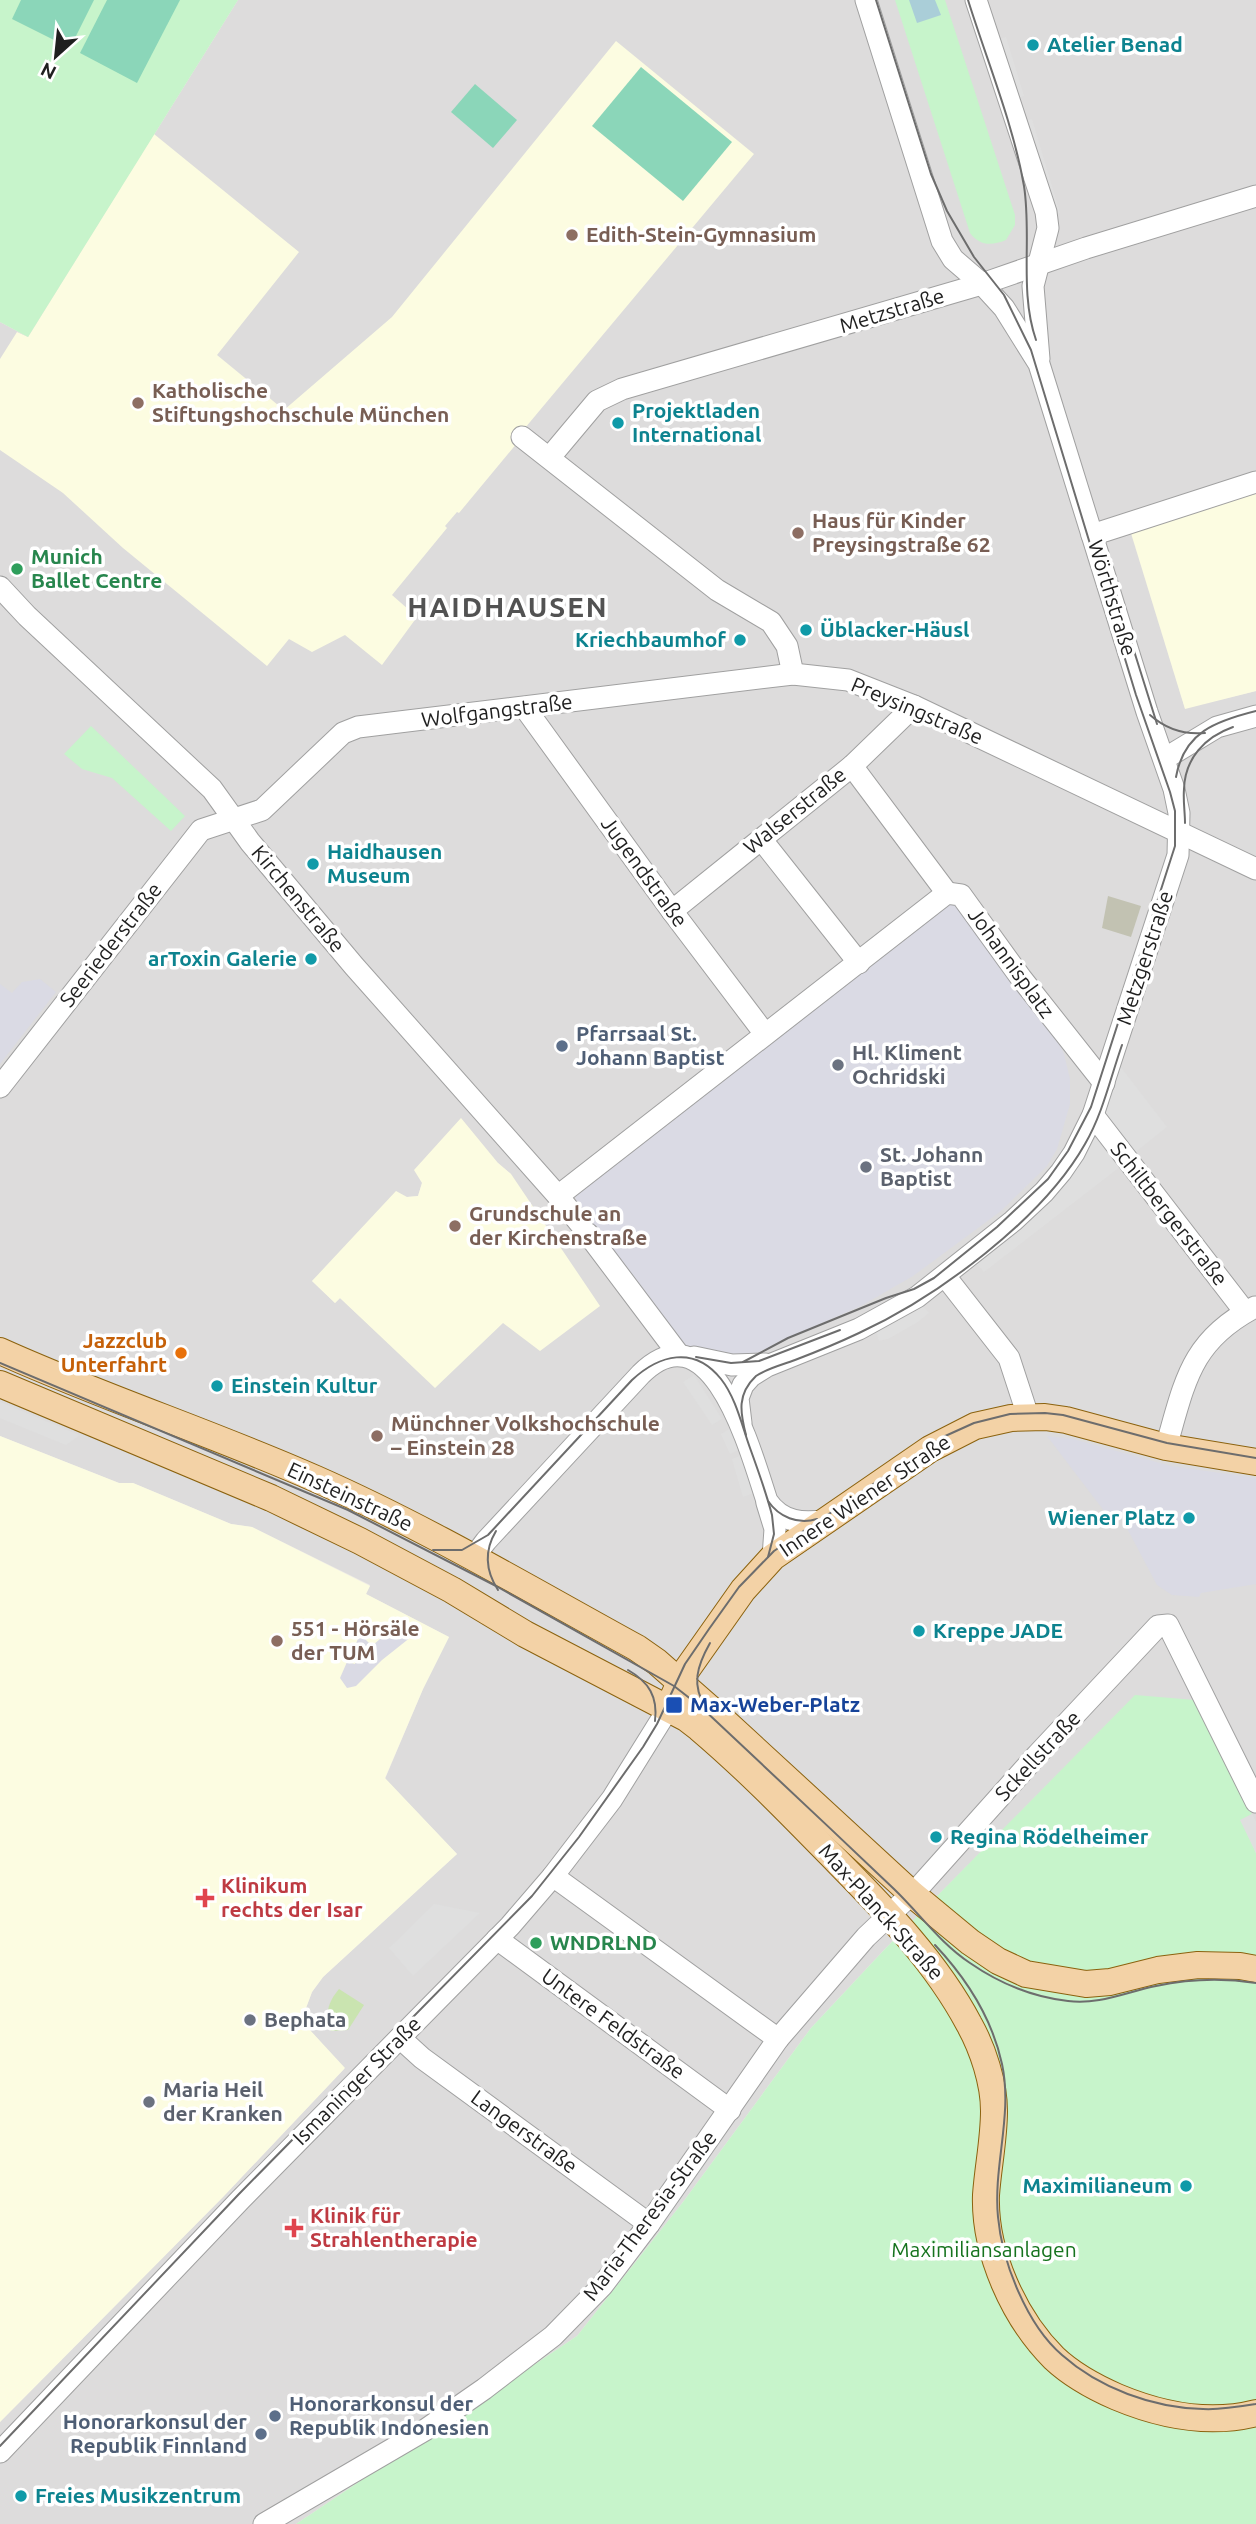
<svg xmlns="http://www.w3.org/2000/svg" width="1256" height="2524" font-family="Ubuntu,sans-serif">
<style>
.residential{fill:#dddcdc;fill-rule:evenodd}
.education{fill:#fcfce1}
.construction{fill:#c2c2b2}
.grass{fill:#cae4b0}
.park{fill:#c7f4cb}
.pitch{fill:#8bd6b9}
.parking{fill:#dfdfdf}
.plaza{fill:#dadae4}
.water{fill:#aaced8}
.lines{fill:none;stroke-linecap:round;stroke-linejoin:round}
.minor-casing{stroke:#a0a0a0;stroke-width:23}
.major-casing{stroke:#8b620e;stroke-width:28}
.minor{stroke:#fff;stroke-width:21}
.major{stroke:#f3d2a6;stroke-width:26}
.tram{stroke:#6d6d6d;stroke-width:2}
.culture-dot{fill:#0f9aa8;stroke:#fff;stroke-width:2.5}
.education-dot{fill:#8d6e63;stroke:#fff;stroke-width:2.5}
.leisure-dot{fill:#2e9e5b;stroke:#fff;stroke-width:2.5}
.service-dot{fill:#5c6f8a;stroke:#fff;stroke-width:2.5}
.worship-dot{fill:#6b7280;stroke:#fff;stroke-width:2.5}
.food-dot{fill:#e8710a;stroke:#fff;stroke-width:2.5}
.transit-dot{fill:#1a4fb4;stroke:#fff;stroke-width:2.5}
.health-dot{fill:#e0444e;stroke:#fff;stroke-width:2.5}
.labels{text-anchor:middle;stroke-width:7;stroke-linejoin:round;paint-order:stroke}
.culture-label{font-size:21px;font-weight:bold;fill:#0d838f;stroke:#fff;text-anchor:start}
.education-label{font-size:21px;font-weight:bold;fill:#785e54;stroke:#fff;text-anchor:start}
.street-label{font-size:21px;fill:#1f1f1f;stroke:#fff}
.leisure-label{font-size:21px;font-weight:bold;fill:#27864d;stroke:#fff;text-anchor:start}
.service-label{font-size:21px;font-weight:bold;fill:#4e5e75;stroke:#fff;text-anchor:start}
.worship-label{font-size:21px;font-weight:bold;fill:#5b616d;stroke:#fff;text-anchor:start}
.food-label{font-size:21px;font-weight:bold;fill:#c56008;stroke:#fff;text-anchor:end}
.transit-label{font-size:21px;font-weight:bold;fill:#164399;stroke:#fff;text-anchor:start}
.health-label{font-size:21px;font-weight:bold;fill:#be3a42;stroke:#fff;text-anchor:start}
.park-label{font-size:21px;fill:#16731e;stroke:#fff}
.district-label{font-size:28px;font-weight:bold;letter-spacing:2px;fill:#525252;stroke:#fff}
</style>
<rect width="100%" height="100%" fill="#efece6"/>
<path class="residential" d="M 238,0 L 1256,0 L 1256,494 L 1131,529 L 1185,708 L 1256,691 L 1256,1853 L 1240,1820 L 1135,1696 L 884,1950 L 811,2028 L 683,2202 L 577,2336 L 296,2524 L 0,2524 L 0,2422 L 223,2197 L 344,2069 L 309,2029 L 306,2018 L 306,2008 L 312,1992 L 323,1977 L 457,1854 L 385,1779 L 423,1689 L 449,1637 L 366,1594 L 370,1585 L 252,1527 L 231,1524 L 133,1483 L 119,1483 L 0,1436 L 0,322 L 28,337 ZM 498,1163 L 511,1174 L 503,1322 L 471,1352 L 382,1337 L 340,1298 L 335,1303 L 312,1281 L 407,1197 L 418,1196 L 422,1183 Z"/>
<g class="education">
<path d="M 616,41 L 754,154 L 525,428 L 527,431 L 459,513 L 457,512 L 445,526 L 447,528 L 392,595 L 417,617 L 382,665 L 345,635 L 312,652 L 289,639 L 267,666 L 123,548 L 63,493 L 0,450 L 0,359 L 17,332 L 28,337 L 154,134 L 299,252 L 217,355 L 284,410 L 392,317 Z"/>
<path d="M 1256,494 L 1256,691 L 1185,709 L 1130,530 Z"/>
<path d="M 461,1118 L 498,1163 L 511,1174 L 600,1306 L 540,1351 L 503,1323 L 435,1388 L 340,1298 L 335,1303 L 312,1281 L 396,1191 L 407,1197 L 418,1196 L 422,1183 L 414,1170 Z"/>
<path d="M 0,1436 L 119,1483 L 133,1483 L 231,1524 L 252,1527 L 370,1586 L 366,1594 L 449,1637 L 423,1689 L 385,1778 L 457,1854 L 323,1977 L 312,1992 L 306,2008 L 306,2018 L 309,2029 L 345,2068 L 223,2197 L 0,2422 Z"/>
</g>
<path class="construction" d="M 1108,896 L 1141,906 L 1131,937 L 1102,928 Z"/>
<path class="grass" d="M 339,1989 L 364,2005 L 348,2030 L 331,2031 C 324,2015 328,2002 339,1989 Z"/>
<g class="park">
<path d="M 0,0 L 238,0 L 28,337 L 0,322 Z"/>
<path d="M 895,0 L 945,0 L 1015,215 L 1015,225 L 1006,240 C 991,246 980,246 970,233 Z"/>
<path d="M 91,726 L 185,816 L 171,831 L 112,778 L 82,769 L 64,754 Z"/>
<path d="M 1135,1695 L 1195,1700 L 1252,1814 L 1241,1820 L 1256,1853 L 1256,2524 L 296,2524 L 577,2336 L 683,2202 L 811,2028 L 884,1950 Z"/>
</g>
<g class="pitch">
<path d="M 21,0 L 94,0 L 70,48 L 12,19 Z"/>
<path d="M 107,0 L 180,0 L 137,83 L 80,53 Z"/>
<path d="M 641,67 L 732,142 L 683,201 L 592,126 Z"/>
<path d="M 475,84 L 517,120 L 493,148 L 451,112 Z"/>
</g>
<g class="parking">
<path d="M 1006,37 L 1024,96 L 1016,98 L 998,40 Z"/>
<path d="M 1032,119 L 1060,213 L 1054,215 L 1025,121 Z"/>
<path d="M 1120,1066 L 1167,1127 L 1132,1155 L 1104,1116 Z"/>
<path d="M 1099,1136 L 1121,1166 L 984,1272 L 976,1263 L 1055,1198 L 1091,1142 Z"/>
<path d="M 922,1306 L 929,1313 L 918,1322 L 888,1339 L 879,1341 L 876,1331 Z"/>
<path d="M 694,1375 L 722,1419 L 712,1425 L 683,1382 Z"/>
<path d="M 0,1402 L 79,1435 L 80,1435 L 66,1445 L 0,1418 Z"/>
<path d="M 731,1428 L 740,1449 L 730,1454 L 721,1434 Z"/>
<path d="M 742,1455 L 754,1493 L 743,1497 L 732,1459 Z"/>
<path d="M 1252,1814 L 1256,1822 L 1256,1853 L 1240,1820 Z"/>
<path d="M 434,1904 L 480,1913 L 413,1976 L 389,1948 Z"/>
</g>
<g class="plaza">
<path d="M 951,903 L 960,905 L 1055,1035 L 1064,1054 L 1070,1079 L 1070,1104 L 1057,1149 L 1047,1166 L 1001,1211 L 913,1276 L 861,1306 L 778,1342 L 762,1351 L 745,1356 L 693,1351 L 682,1345 L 669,1331 L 630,1271 L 577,1204 L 575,1195 Z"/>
<path d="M 40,979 L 56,992 L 0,1064 L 0,984 L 12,993 L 22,982 Z"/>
<path d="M 1047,1436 L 1073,1439 L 1171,1466 L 1256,1478 L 1256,1584 L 1201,1593 L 1199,1597 L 1172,1595 L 1157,1585 L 1120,1515 L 1111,1520 Z"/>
<path d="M 404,1618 L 416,1633 L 382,1660 L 356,1686 L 347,1688 L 340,1678 L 347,1662 L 355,1664 L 360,1651 L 354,1648 L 360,1634 L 372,1646 Z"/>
</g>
<path class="water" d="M 909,0 L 935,0 L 941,15 L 917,23 Z"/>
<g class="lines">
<g class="minor-casing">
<g id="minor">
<path d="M 976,0 L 1046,212 L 1048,228 L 1033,286 L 1039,359"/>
<path d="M 522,437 L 717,590 L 771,622 L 787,646 L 793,674"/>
<path d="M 550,457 L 597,401 L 622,389 L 982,284 L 1086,248 L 1256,196"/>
<path d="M 1092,535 L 1256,482"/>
<path d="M 0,587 L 27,616 L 212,789 L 250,842 L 354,966 L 558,1196 L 582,1226"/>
<path d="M 525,708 L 672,911 L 765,1034"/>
<path d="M 1164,759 L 1217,727 L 1256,716"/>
<path d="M 852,766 L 947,893"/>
<path d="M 761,839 L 859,963"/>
<path d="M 672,911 L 852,766 L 914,706"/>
<path d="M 0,1087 L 201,830 L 262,810 L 343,733 L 358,727 L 793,674 L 848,680 L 914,706 L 1256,869"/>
<path d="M 1093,1115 L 1245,1312"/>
<path d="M 558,1196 L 947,893 L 961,895 L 1021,978 L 1104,1083"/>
<path d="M 588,1234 L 679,1355"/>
<path d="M 945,1276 L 1009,1358 L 1028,1416"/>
<path d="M 694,1357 L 732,1365 L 766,1364"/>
<path d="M 741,1423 L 738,1398 L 743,1385 L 751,1376 L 767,1366 L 859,1329 L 917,1297 L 1013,1221 L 1044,1192 L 1061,1172 L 1074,1153 L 1093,1115 L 1178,855 L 1179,813 L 1174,789 L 1147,712 L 1039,364 L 1004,308 L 982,284 L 953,259 L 942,241 L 866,0"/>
<path d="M 1166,1447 C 1185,1382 1190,1341 1255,1307"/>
<path d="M 767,1503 L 775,1529 L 773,1557"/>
<path d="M 474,1557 L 486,1541 L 641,1374 C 712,1304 751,1453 767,1501 C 782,1523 803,1524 828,1520"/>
<path d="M 553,1876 L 778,2039"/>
<path d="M 497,1939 L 730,2110"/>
<path d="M 400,2038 L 422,2058 L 649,2224"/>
<path d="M 0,2452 L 241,2199 L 510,1926 L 553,1876 L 612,1799 L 668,1709"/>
<path d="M 264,2524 L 425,2430 L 484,2389 L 553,2336 L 602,2286 L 649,2224 L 778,2039 L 866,1937 L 920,1886 L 1038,1754 L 1158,1626 L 1168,1625 L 1256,1802"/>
</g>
</g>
<g class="major-casing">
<g id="major">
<path d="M 0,1351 C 104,1398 212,1433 316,1479 C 427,1528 531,1590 637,1648 L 657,1662 L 723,1720 L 912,1894 L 970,1942 L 998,1961 L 1026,1974 L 1086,1984 L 1110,1982 L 1158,1970 L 1198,1965 L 1240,1966 L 1256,1969"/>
<path d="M 0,1384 L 271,1498 L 360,1541 L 452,1590 L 525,1634 L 686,1718 L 699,1728 C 745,1767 787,1810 829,1853 C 881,1906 934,1958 969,2024 C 983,2049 994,2083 994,2111 C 994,2139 988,2167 986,2195 C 984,2252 1014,2318 1054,2358 C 1072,2375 1094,2387 1117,2397 C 1160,2415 1209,2425 1256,2413"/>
<path d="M 673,1698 L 683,1675 L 743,1590 L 773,1557 L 930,1449 L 975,1426 L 1011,1418 L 1045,1417 L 1066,1420 L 1166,1447 L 1256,1462"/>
</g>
</g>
<use href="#minor" class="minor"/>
<use href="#major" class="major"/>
<g class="tram">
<path d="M 968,0 C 987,61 1013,123 1024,186 C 1032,237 1019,291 1036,340"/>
<path d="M 1113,584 L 1157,724"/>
<path d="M 1150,715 C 1166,729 1184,735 1205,733"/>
<path d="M 1176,777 C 1184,732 1216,721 1256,711"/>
<path d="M 1185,823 C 1185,812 1183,801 1184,789 C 1185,758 1205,737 1233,727"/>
<path d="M 696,1357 L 731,1363 L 759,1361 L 840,1330"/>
<path d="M 743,1362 L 788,1338 L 886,1298 L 914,1289 L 934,1278 L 997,1227 L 1048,1179 L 1068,1151 L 1091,1107 L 1175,846 L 1175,811 L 1170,792 L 1136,695 L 1031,350 L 1004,295 L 974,257 L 947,211 L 931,174 L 876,0"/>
<path d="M 0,1363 L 348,1510 L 496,1586 L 674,1686 L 701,1707 C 765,1767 830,1828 894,1889 C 920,1914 940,1943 970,1963 C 999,1983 1032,1997 1068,2001 C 1099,2005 1126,1992 1156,1986 C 1189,1979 1223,1978 1256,1983"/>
<path d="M 746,1435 C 740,1412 737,1394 756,1376 C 768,1368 782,1365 795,1360 C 816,1352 838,1343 859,1333 C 937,1297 1042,1220 1085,1144 C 1103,1113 1110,1079 1122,1045"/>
<path d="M 768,1501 C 779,1517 798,1525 817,1519"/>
<path d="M 496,1531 C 484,1551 485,1570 498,1590"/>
<path d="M 433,1550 L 462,1550 L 488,1535 L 632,1380 C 659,1355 694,1345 721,1379 C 736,1398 742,1426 750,1448 C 758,1470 766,1492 772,1515 L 774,1534 L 768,1557"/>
<path d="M 628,1670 C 649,1682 658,1697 655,1721"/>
<path d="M 706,1708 C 691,1685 697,1666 710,1643"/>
<path d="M 935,1945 C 967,1979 992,2018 1002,2064 C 1013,2115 993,2166 998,2217 C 1002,2262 1027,2325 1062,2355 C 1099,2388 1153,2408 1203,2409 C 1221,2410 1238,2407 1256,2404"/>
<path d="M 0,2446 L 238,2195 L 532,1896 L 579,1837 L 643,1747 L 657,1724 L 685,1664 L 709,1629 L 739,1587 L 774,1551 L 943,1437 L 974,1423 L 1010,1414 L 1045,1413 L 1063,1415 L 1167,1443 L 1256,1458"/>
</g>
</g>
<g class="culture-dot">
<circle cx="1033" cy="45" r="7"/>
<circle cx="618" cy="423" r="7"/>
<circle cx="806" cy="630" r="7"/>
<circle cx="740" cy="640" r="7"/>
<circle cx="313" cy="864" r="7"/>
<circle cx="311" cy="959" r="7"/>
<circle cx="217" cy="1386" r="7"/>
<circle cx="1189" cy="1518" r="7"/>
<circle cx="919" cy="1631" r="7"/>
<circle cx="936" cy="1837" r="7"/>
<circle cx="1186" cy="2186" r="7"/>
<circle cx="21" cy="2496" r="7"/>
</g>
<g class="education-dot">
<circle cx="572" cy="235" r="7"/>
<circle cx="138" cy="403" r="7"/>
<circle cx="798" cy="533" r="7"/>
<circle cx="455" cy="1226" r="7"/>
<circle cx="377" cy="1436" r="7"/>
<circle cx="277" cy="1641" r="7"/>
</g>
<g class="leisure-dot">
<circle cx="17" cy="569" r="7"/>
<circle cx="536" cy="1943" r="7"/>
</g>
<g class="service-dot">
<circle cx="562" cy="1046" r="7"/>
<circle cx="275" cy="2416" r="7"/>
<circle cx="261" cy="2434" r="7"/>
</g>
<g class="worship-dot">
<circle cx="838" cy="1065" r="7"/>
<circle cx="866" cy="1167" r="7"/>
<circle cx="250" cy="2020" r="7"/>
<circle cx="149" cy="2102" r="7"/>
</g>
<circle class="food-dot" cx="181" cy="1353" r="7"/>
<rect class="transit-dot" x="665" y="1696" width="18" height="18" rx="3.5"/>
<g class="health-dot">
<path d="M201.5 1887.5h7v7h7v7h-7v7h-7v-7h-7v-7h7z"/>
<path d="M290.5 2217.5h7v7h7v7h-7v7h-7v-7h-7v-7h7z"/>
</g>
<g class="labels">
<g class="culture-label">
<text x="1047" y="52">Atelier Benad</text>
<text x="632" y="418">Projektladen<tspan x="632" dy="24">International</tspan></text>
<text x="820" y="637">Üblacker-Häusl</text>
<text x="726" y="647" text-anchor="end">Kriechbaumhof</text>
<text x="327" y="859">Haidhausen<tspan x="327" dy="24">Museum</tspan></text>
<text x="297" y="966" text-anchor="end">arToxin Galerie</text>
<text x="231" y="1393">Einstein Kultur</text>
<text x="1175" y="1525" text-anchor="end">Wiener Platz</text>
<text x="933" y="1638">Kreppe JADE</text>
<text x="950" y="1844">Regina Rödelheimer</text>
<text x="1172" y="2193" text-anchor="end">Maximilianeum</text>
<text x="35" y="2503">Freies Musikzentrum</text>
</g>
<g class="education-label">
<text x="586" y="242">Edith-Stein-Gymnasium</text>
<text x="152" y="398">Katholische<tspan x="152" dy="24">Stiftungshochschule München</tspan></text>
<text x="812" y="528">Haus für Kinder<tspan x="812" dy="24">Preysingstraße 62</tspan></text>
<text x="469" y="1221">Grundschule an<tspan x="469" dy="24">der Kirchenstraße</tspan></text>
<text x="391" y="1431">Münchner Volkshochschule<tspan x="391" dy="24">– Einstein 28</tspan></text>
<text x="291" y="1636">551 - Hörsäle<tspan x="291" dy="24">der TUM</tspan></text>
</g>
<g class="street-label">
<text transform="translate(892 311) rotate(-17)" y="7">Metzstraße</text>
<text transform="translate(1112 598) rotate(73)" y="7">Wörthstraße</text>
<text transform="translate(497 711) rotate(-7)" y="7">Wolfgangstraße</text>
<text transform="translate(917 711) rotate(23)" y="7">Preysingstraße</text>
<text transform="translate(795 811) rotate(-39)" y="7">Walserstraße</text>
<text transform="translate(644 872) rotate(54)" y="7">Jugendstraße</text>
<text transform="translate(298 899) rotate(50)" y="7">Kirchenstraße</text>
<text transform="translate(111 945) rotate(-52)" y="7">Seeriederstraße</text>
<text transform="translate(1145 958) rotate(-72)" y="7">Metzgerstraße</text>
<text transform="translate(1011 963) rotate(54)" y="7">Johannisplatz</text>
<text transform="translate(1169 1214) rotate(52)" y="7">Schiltbergerstraße</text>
<text transform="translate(865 1496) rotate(-34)" y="7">Innere Wiener Straße</text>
<text transform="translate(350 1497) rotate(25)" y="7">Einsteinstraße</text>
<text transform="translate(1038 1756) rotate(-47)" y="7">Sckellstraße</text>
<text transform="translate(881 1912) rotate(48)" y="7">Max-Planck-Straße</text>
<text transform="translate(613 2024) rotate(36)" y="7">Untere Feldstraße</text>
<text transform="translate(357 2081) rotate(-45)" y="7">Ismaninger Straße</text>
<text transform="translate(524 2132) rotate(36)" y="7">Langerstraße</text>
<text transform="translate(650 2216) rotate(-53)" y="7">Maria-Theresia-Straße</text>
</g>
<g class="leisure-label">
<text x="31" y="564">Munich<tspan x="31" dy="24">Ballet Centre</tspan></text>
<text x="550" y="1950">WNDRLND</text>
</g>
<g class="service-label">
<text x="576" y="1041">Pfarrsaal St.<tspan x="576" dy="24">Johann Baptist</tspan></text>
<text x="289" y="2411">Honorarkonsul der<tspan x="289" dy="24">Republik Indonesien</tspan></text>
<text x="247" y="2429" text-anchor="end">Honorarkonsul der<tspan x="247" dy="24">Republik Finnland</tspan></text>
</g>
<g class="worship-label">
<text x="852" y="1060">Hl. Kliment<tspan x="852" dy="24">Ochridski</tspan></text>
<text x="880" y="1162">St. Johann<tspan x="880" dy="24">Baptist</tspan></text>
<text x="264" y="2027">Bephata</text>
<text x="163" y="2097">Maria Heil<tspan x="163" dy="24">der Kranken</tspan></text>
</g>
<g class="food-label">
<text x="167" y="1348">Jazzclub<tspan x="167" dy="24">Unterfahrt</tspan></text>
</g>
<g class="transit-label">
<text x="690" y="1712">Max-Weber-Platz</text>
</g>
<g class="health-label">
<text x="221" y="1893">Klinikum<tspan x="221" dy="24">rechts der Isar</tspan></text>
<text x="310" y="2223">Klinik für<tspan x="310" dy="24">Strahlentherapie</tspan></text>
</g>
<g class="park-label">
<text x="984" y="2257">Maximiliansanlagen</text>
</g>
<g class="district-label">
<text x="508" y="617">HAIDHAUSEN</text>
</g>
</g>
<g transform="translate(56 56) rotate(207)" stroke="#ffffff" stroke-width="5" paint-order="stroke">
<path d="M0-5L12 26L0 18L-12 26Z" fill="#1f1f1f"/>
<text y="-10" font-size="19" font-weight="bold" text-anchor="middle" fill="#1f1f1f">N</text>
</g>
</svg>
